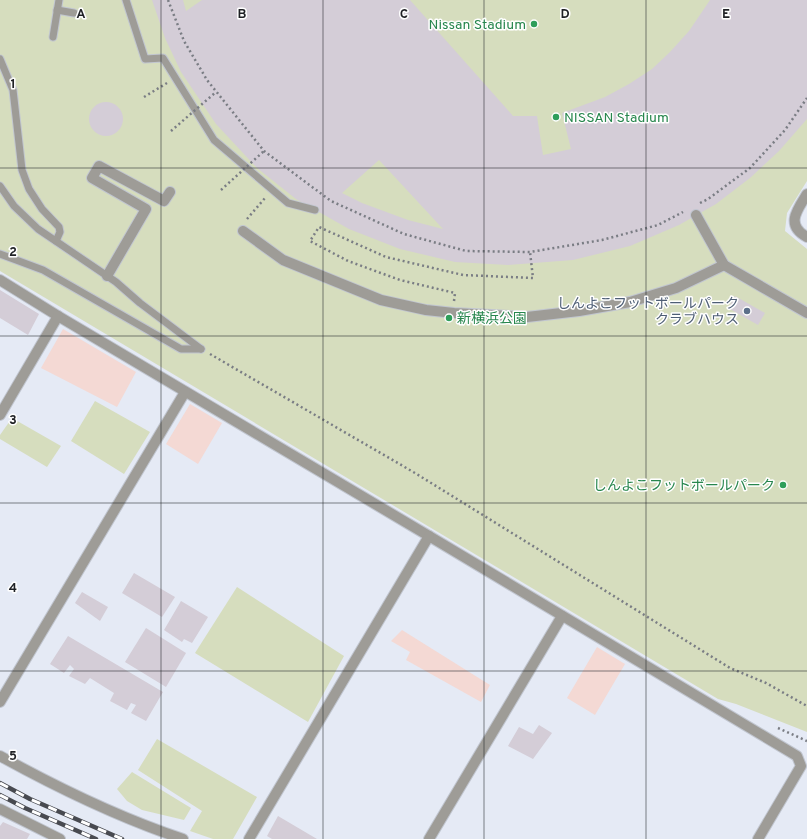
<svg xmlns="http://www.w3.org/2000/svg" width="807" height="839" font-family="Overpass,'Noto Sans JP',sans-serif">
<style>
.industrial{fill:#f4d9d4}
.green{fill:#d6ddbe}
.building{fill:#d4cdd7;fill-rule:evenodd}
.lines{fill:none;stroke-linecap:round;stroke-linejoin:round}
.service-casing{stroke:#c1c6d0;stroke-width:9}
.pedestrian-casing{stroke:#c1c6d0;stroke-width:12}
.minor-casing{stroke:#c1c6d0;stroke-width:12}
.tertiary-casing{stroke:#c1c6d0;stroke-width:12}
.path{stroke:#7a7d84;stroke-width:2.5;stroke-dasharray:2 3;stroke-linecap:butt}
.service{stroke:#9e9c97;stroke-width:7}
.pedestrian{stroke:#9e9c97;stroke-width:10}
.minor{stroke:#9e9c97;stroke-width:10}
.tertiary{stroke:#9e9c97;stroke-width:10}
.rail-casing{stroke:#484a50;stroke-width:4.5}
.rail{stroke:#fff;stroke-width:3;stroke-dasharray:9;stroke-linecap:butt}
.path-bridge{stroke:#7a7d84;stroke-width:2.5;stroke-dasharray:2 3;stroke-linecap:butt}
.grid{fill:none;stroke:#1f2125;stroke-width:1;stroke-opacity:0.55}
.leisure-dot{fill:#2e9e5b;stroke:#fff;stroke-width:1.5}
.service-dot{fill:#5c6f8a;stroke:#fff;stroke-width:1.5}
.labels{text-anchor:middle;stroke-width:3;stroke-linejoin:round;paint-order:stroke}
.leisure-label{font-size:14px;fill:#27864d;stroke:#fff;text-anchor:end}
.service-label{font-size:14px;fill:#4e5e75;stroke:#fff;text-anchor:end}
.grid-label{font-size:13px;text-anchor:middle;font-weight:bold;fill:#1f2125;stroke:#fff;stroke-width:3;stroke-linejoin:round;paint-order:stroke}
</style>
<rect width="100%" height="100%" fill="#e5eaf5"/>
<g class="industrial">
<path d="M 63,329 L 136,372 L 117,407 L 41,368 Z"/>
<path d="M 190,404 L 222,423 L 198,464 L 166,444 Z"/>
<path d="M 402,630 L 490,685 L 481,702 L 406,660 L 410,652 L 391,641 Z"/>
<path d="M 597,647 L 625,664 L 595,715 L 567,698 Z"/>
</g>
<g class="green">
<path d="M 0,0 L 807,0 L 807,181 L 787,213 L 785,231 L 807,249 L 807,732 L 736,704 L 718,699 L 0,271 Z"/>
<path d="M 95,401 L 150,432 L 124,474 L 71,441 Z"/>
<path d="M 12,418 L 61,446 L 47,467 L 0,439 L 0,435 Z"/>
<path d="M 237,587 L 344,656 L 308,722 L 195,653 Z"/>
<path d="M 157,739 L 257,797 L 233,839 L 213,839 L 190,831 L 202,811 L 138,770 Z"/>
<path d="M 132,772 L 191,808 L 184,820 L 142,810 L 127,801 L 117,789 Z"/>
</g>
<g class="building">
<path d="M 152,0 L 183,0 L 186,11 L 202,0 L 410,0 L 513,116 L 537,116 L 543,155 L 571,149 L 562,113 L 605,97 L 629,84 L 652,69 L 670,52 L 689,31 L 710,0 L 807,0 L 807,119 L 779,151 L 750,178 L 716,204 L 679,225 L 630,246 L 573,260 L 508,265 L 455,262 L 400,249 L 349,229 L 296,199 L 257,168 L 216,124 L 181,72 L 165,38 ZM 379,160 L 443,229 L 408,220 L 362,203 L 342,193 Z"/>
<circle cx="106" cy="119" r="17"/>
<path d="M 0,290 L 39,314 L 28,335 L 0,318 Z"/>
<path d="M 735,296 L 765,313 L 758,325 L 728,308 Z"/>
<path d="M 134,573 L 175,597 L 162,617 L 122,593 Z"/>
<path d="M 82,592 L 108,607 L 100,621 L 75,603 Z"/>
<path d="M 181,601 L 208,617 L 192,643 L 184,639 L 182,642 L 164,630 Z"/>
<path d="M 146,628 L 186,653 L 166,687 L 125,662 Z"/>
<path d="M 68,636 L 163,692 L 146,721 L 131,713 L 136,705 L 131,703 L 127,710 L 110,701 L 114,693 L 90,678 L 85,684 L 69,676 L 74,669 L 70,665 L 64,673 L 50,664 Z"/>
<path d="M 539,725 L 552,733 L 533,759 L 508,746 L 519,727 L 533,734 Z"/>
<path d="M 278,816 L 317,839 L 272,839 L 267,836 Z"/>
<path d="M 3,822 L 30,834 L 27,839 L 0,839 L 0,826 Z"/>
</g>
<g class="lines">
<g class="service-casing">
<g id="service">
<path d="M 126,0 L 145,59 L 163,58 L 214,140 L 288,203 L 315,210"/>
<path d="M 57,10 L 74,13"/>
<path d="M 53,37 L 59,0"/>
<path d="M 0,59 L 13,90 L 22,170 L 29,189 L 42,209 L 59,227 L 60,232 L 56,241"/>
<path d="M 0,186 L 14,206 L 38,229 L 116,282 L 140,303 L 201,349"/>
<path d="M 0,254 L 43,270 L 181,349 L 201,349"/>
</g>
</g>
<g class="pedestrian-casing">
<g id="pedestrian">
<path d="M 243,231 L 283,260 L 381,300 L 426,310 L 454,313 L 527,317 L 579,311 L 630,302 L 676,288 L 724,265 L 696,215"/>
<path d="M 724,265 L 807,313"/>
<path d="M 107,276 L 146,209 L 92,178 L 99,166 L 164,201 L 170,192"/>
</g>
</g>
<g class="minor-casing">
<g id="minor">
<path d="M 0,280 L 58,316 L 429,536 L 797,756 L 801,766 L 758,839"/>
<path d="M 0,415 L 58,316"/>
<path d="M 0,702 L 185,392"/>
<path d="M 0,756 C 58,788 120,818 183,839"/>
<path d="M 0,809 L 60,839"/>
<path d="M 249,839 L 429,536"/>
<path d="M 429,839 L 562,616"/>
</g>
</g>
<g class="tertiary-casing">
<path id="tertiary" d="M 807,194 C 797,210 785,225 807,237"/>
</g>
<g class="path">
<path d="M 168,0 L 184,41 L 207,80 L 264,151 L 331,201 L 404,234 L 466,251 L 530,252 L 602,240 L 658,225 L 683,212"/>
<path d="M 144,97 L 167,83"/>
<path d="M 700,203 L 708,199 L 750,168 L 785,130 L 807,98"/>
<path d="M 247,219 L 265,198"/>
<path d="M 454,301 L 455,293 L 400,280 L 348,261 L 310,241 L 319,227 L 386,257 L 463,275 L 533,278 L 530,252"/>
<path d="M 210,354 L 415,473 L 730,668 L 766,683 L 807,706"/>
<path d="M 778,728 L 807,741"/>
</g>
<use href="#service" class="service"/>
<use href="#pedestrian" class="pedestrian"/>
<use href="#minor" class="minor"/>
<use href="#tertiary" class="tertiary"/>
<g class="rail-casing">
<g id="rail">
<path d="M 0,783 L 30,799 L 122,839"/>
<path d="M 0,795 L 25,808 L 96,839"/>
</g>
</g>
<use href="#rail" class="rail"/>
<g class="path-bridge">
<path d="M 171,131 L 216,92"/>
<path d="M 221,190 L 264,151"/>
</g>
</g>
<path class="grid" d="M 161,0 L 161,839M 323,0 L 323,839M 484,0 L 484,839M 646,0 L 646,839M 0,168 L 807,168M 0,336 L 807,336M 0,503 L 807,503M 0,671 L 807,671"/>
<g class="leisure-dot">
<circle cx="534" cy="24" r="4"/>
<circle cx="556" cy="117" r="4"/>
<circle cx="449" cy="318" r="4"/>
<circle cx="783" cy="485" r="4"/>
</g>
<circle class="service-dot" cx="747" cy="311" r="4"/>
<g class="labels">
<g class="leisure-label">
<text x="526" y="29">Nissan Stadium</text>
<text x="564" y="122" text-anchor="start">NISSAN Stadium</text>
<text x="457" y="323" text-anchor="start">新横浜公園</text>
<text x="775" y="490">しんよこフットボールパーク</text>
</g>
<g class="service-label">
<text x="739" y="308">しんよこフットボールパーク<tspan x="739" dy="16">クラブハウス</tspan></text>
</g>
</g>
<g class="grid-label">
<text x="81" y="18">A</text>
<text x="242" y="18">B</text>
<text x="404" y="18">C</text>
<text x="565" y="18">D</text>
<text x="726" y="18">E</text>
<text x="13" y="88">1</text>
<text x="13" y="256">2</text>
<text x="13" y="424">3</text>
<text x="13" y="592">4</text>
<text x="13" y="760">5</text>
</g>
</svg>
